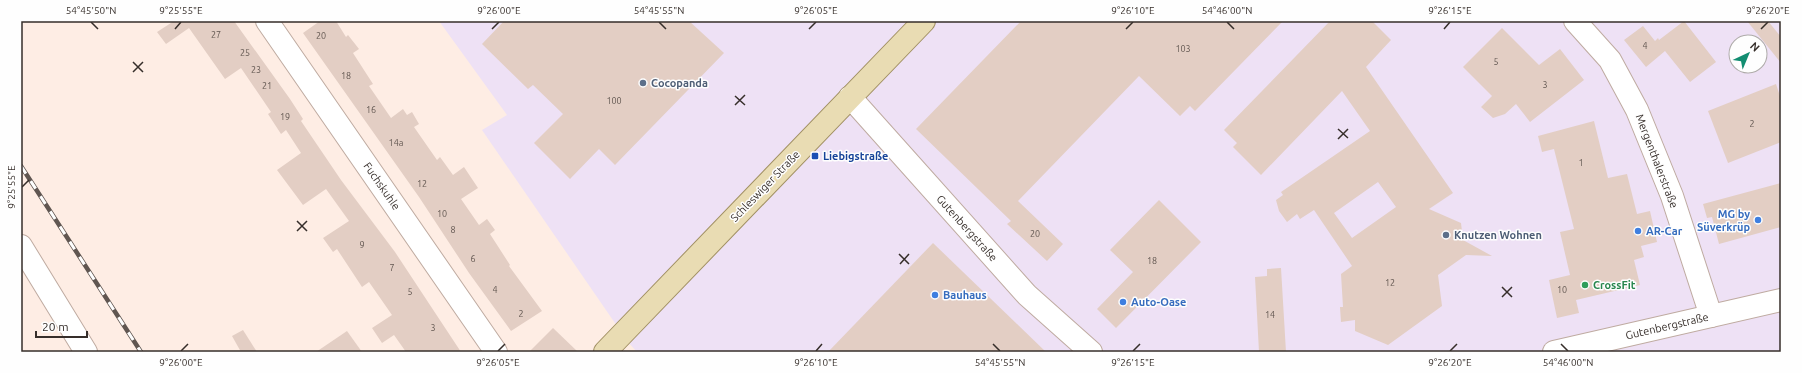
<svg xmlns="http://www.w3.org/2000/svg" width="1802" height="373" font-family="Ubuntu,sans-serif">
<style>
.commercial{fill:#eee1f5;fill-rule:evenodd}
.building{fill:#e3cec4;fill-rule:evenodd}
.lines{fill:none;stroke-linecap:round;stroke-linejoin:round}
.minor-casing{stroke:#bfaba1;stroke-width:24}
.major-casing{stroke:#a19063;stroke-width:24}
.minor{stroke:#fff;stroke-width:22}
.major{stroke:#e9dcb3;stroke-width:22}
.rail-casing{stroke:#605651;stroke-width:4.5}
.rail{stroke:#fefefe;stroke-width:3;stroke-dasharray:9;stroke-linecap:butt}
.ticks{fill:none;stroke:#362e2a;stroke-width:1.5}
.service-dot{fill:#5c6f8a;stroke:#fefefe;stroke-width:1.5}
.transit-dot{fill:#1a4fb4;stroke:#fefefe;stroke-width:1.5}
.shop-dot{fill:#3f7fe0;stroke:#fefefe;stroke-width:1.5}
.leisure-dot{fill:#2e9e5b;stroke:#fefefe;stroke-width:1.5}
.labels{text-anchor:middle;stroke-width:3;stroke-linejoin:round;paint-order:stroke}
.number-label{font-size:9px;fill:#615650}
.service-label{font-size:11px;font-weight:bold;fill:#4e5e75;stroke:#fefefe;text-anchor:start}
.transit-label{font-size:11px;font-weight:bold;fill:#164399;stroke:#fefefe;text-anchor:start}
.street-label{font-size:11px;fill:#362e2a;stroke:#fefefe}
.shop-label{font-size:11px;font-weight:bold;fill:#366cbe;stroke:#fefefe;text-anchor:start}
.leisure-label{font-size:11px;font-weight:bold;fill:#27864d;stroke:#fefefe;text-anchor:start}
.neatline{fill:none;stroke:#362e2a;stroke-width:1.5}
.ticks-label{font-size:10px;text-anchor:middle;fill:#362e2a}
</style>
<rect width="100%" height="100%" fill="#feede4"/>
<path class="commercial" d="M 439,21 L 1781,21 L 1781,352 L 637,352 L 628,342 L 482,130 L 507,115 ZM 1736,42 L 1760,42 L 1760,66 L 1736,66 Z"/>
<g class="building">
<path d="M 174,21 L 234,21 L 290,99 L 303,119 L 301,121 L 341,180 L 395,252 L 461,352 L 406,352 L 394,335 L 382,343 L 372,328 L 392,315 L 369,282 L 362,287 L 337,249 L 333,252 L 323,238 L 349,221 L 326,189 L 303,205 L 277,170 L 301,153 L 286,130 L 281,134 L 268,114 L 271,112 L 241,68 L 225,79 L 189,28 L 166,44 L 157,32 Z"/>
<path d="M 320,21 L 336,21 L 346,37 L 348,35 L 359,49 L 353,53 L 373,84 L 369,86 L 391,118 L 403,109 L 407,115 L 412,112 L 419,124 L 414,127 L 437,160 L 440,157 L 453,175 L 464,167 L 478,188 L 461,199 L 479,225 L 487,219 L 495,230 L 490,234 L 510,265 L 509,266 L 542,311 L 511,331 L 469,273 L 419,197 L 303,33 Z"/>
<path d="M 504,21 L 689,21 L 724,53 L 615,165 L 599,149 L 570,179 L 534,143 L 563,114 L 533,85 L 528,89 L 482,44 Z"/>
<path d="M 1021,21 L 1283,21 L 1195,111 L 1190,106 L 1180,116 L 1139,76 L 1018,201 L 1063,244 L 1047,261 L 1007,224 L 1011,221 L 916,129 Z"/>
<path d="M 1330,21 L 1372,21 L 1391,40 L 1366,67 L 1453,193 L 1429,209 L 1461,223 L 1463,240 L 1492,256 L 1466,255 L 1438,275 L 1442,306 L 1388,345 L 1355,331 L 1355,320 L 1341,322 L 1340,307 L 1343,307 L 1341,274 L 1352,266 L 1314,210 L 1300,219 L 1297,214 L 1287,222 L 1279,211 L 1276,200 L 1283,195 L 1281,192 L 1370,131 L 1342,91 L 1261,175 L 1233,147 L 1237,143 L 1224,130 ZM 1378,182 L 1396,207 L 1352,238 L 1334,213 Z"/>
<path d="M 1684,21 L 1716,62 L 1690,82 L 1665,51 L 1646,67 L 1624,40 L 1643,26 L 1655,41 L 1658,38 L 1659,40 Z"/>
<path d="M 1747,21 L 1768,21 L 1781,37 L 1781,63 Z"/>
<path d="M 1502,28 L 1539,65 L 1560,49 L 1584,80 L 1530,122 L 1516,104 L 1505,114 L 1493,118 L 1481,107 L 1492,96 L 1463,67 Z"/>
<path d="M 1776,84 L 1781,99 L 1781,142 L 1728,163 L 1708,111 Z"/>
<path d="M 1594,121 L 1608,178 L 1627,174 L 1637,214 L 1650,211 L 1657,242 L 1641,246 L 1644,257 L 1634,260 L 1640,285 L 1576,300 L 1579,313 L 1557,318 L 1549,280 L 1570,275 L 1560,232 L 1574,229 L 1554,149 L 1542,152 L 1538,136 Z"/>
<path d="M 1781,183 L 1781,227 L 1719,244 L 1712,217 L 1707,218 L 1703,204 Z"/>
<path d="M 1159,200 L 1201,242 L 1116,328 L 1097,309 L 1133,272 L 1110,250 Z"/>
<path d="M 933,243 L 1046,352 L 828,352 Z"/>
<path d="M 1281,268 L 1286,352 L 1259,352 L 1255,277 L 1267,276 L 1267,269 Z"/>
<path d="M 553,328 L 578,352 L 529,352 Z"/>
<path d="M 243,330 L 257,352 L 241,352 L 232,336 Z"/>
<path d="M 347,331 L 362,352 L 316,352 Z"/>
</g>
<g class="lines">
<g class="minor-casing">
<g id="minor">
<path d="M 267,21 L 496,352"/>
<path d="M 1575,21 L 1610,60 L 1637,110 L 1672,196 L 1711,316"/>
<path d="M 850,97 L 1027,295 L 1091,352"/>
<path d="M 21,246 L 86,352"/>
<path d="M 1554,352 L 1781,300"/>
</g>
</g>
<g class="major-casing">
<path id="major" d="M 605,352 L 924,21"/>
</g>
<use href="#minor" class="minor"/>
<use href="#major" class="major"/>
<g class="rail-casing">
<path id="rail" d="M 21,166 L 141,352"/>
</g>
<use href="#rail" class="rail"/>
</g>
<path class="ticks" d="M 91,22 L 98,29M 659,22 L 666,29M 1227,22 L 1234,29M 175,29 L 181,22M 492,29 L 499,22M 809,29 L 816,22M 1126,29 L 1133,22M 1444,29 L 1450,22M 1761,29 L 1768,22M 133,62 L 143,72M 133,72 L 143,62M 735,96 L 745,105M 735,105 L 745,95M 1338,129 L 1348,138M 1338,139 L 1348,129M 22,187 L 29,180M 297,221 L 307,231M 297,231 L 307,221M 899,254 L 909,264M 900,264 L 909,254M 1502,287 L 1512,297M 1502,297 L 1512,287M 993,344 L 1000,351M 1561,344 L 1568,351M 181,351 L 188,344M 498,351 L 505,344M 816,351 L 822,344M 1133,351 L 1140,344M 1450,351 L 1457,344"/>
<g class="service-dot">
<circle cx="643" cy="83" r="4"/>
<circle cx="1446" cy="235" r="4"/>
</g>
<rect class="transit-dot" x="811" y="152" width="8" height="8" rx="2"/>
<g class="shop-dot">
<circle cx="1758" cy="220" r="4"/>
<circle cx="1638" cy="231" r="4"/>
<circle cx="935" cy="295" r="4"/>
<circle cx="1123" cy="302" r="4"/>
</g>
<circle class="leisure-dot" cx="1585" cy="285" r="4"/>
<g class="labels">
<g class="number-label">
<text x="216" y="38">27</text>
<text x="321" y="39">20</text>
<text x="1645" y="49">4</text>
<text x="1183" y="52">103</text>
<text x="245" y="56">25</text>
<text x="1496" y="65">5</text>
<text x="256" y="73">23</text>
<text x="346" y="79">18</text>
<text x="1545" y="88">3</text>
<text x="267" y="89">21</text>
<text x="614" y="104">100</text>
<text x="371" y="113">16</text>
<text x="285" y="120">19</text>
<text x="1752" y="127">2</text>
<text x="396" y="146">14a</text>
<text x="1581" y="166">1</text>
<text x="422" y="187">12</text>
<text x="442" y="217">10</text>
<text x="453" y="233">8</text>
<text x="1035" y="237">20</text>
<text x="362" y="248">9</text>
<text x="473" y="262">6</text>
<text x="1152" y="264">18</text>
<text x="392" y="271">7</text>
<text x="1390" y="286">12</text>
<text x="495" y="293">4</text>
<text x="1562" y="293">10</text>
<text x="410" y="295">5</text>
<text x="521" y="317">2</text>
<text x="1270" y="318">14</text>
<text x="433" y="331">3</text>
</g>
<g class="service-label">
<text x="651" y="87">Cocopanda</text>
<text x="1454" y="239">Knutzen Wohnen</text>
</g>
<g class="transit-label">
<text x="823" y="160">Liebigstraße</text>
</g>
<g class="street-label">
<text transform="translate(1657 161) rotate(69)" y="4">Mergenthalerstraße</text>
<text transform="translate(382 186) rotate(55)" y="4">Fuchskuhle</text>
<text transform="translate(765 186) rotate(-46)" y="4">Schleswiger Straße</text>
<text transform="translate(967 228) rotate(48)" y="4">Gutenbergstraße</text>
<text transform="translate(1667 326) rotate(-13)" y="4">Gutenbergstraße</text>
</g>
<g class="shop-label">
<text x="1750" y="218" text-anchor="end">MG by<tspan x="1750" dy="13">Süverkrüp</tspan></text>
<text x="1646" y="235">AR-Car</text>
<text x="943" y="299">Bauhaus</text>
<text x="1131" y="306">Auto-Oase</text>
</g>
<g class="leisure-label">
<text x="1593" y="289">CrossFit</text>
</g>
</g>
<rect width="1802" height="373" fill="none" stroke="#fefefe" stroke-width="44"/>
<g transform="translate(1748 54) rotate(44)"><circle r="19" fill="#fefefe" stroke="#aeaba9"/>
<path d="M0-3L7 15L0 10L-7 15Z" fill="#128d71"/>
<text y="-6" font-size="11" font-weight="bold" text-anchor="middle" fill="#362e2a">N</text>
</g>
<path d="M36 331v6h51v-6" fill="none" stroke="#362e2a" stroke-width="2"/>
<text x="42" y="331" font-size="12" fill="#362e2a" stroke="#fefefe" stroke-width="3" paint-order="stroke">20 m</text>
<rect x="22" y="22" width="1758" height="329" class="neatline"/>
<g class="ticks-label">
<text x="91" y="14">54°45'50"N</text>
<text x="181" y="14">9°25'55"E</text>
<text x="499" y="14">9°26'00"E</text>
<text x="659" y="14">54°45'55"N</text>
<text x="816" y="14">9°26'05"E</text>
<text x="1133" y="14">9°26'10"E</text>
<text x="1227" y="14">54°46'00"N</text>
<text x="1450" y="14">9°26'15"E</text>
<text x="1768" y="14">9°26'20"E</text>
<text transform="translate(11 187) rotate(-90)" y="4">9°25'55"E</text>
<text x="181" y="366">9°26'00"E</text>
<text x="498" y="366">9°26'05"E</text>
<text x="816" y="366">9°26'10"E</text>
<text x="1000" y="366">54°45'55"N</text>
<text x="1133" y="366">9°26'15"E</text>
<text x="1450" y="366">9°26'20"E</text>
<text x="1568" y="366">54°46'00"N</text>
</g>
</svg>
